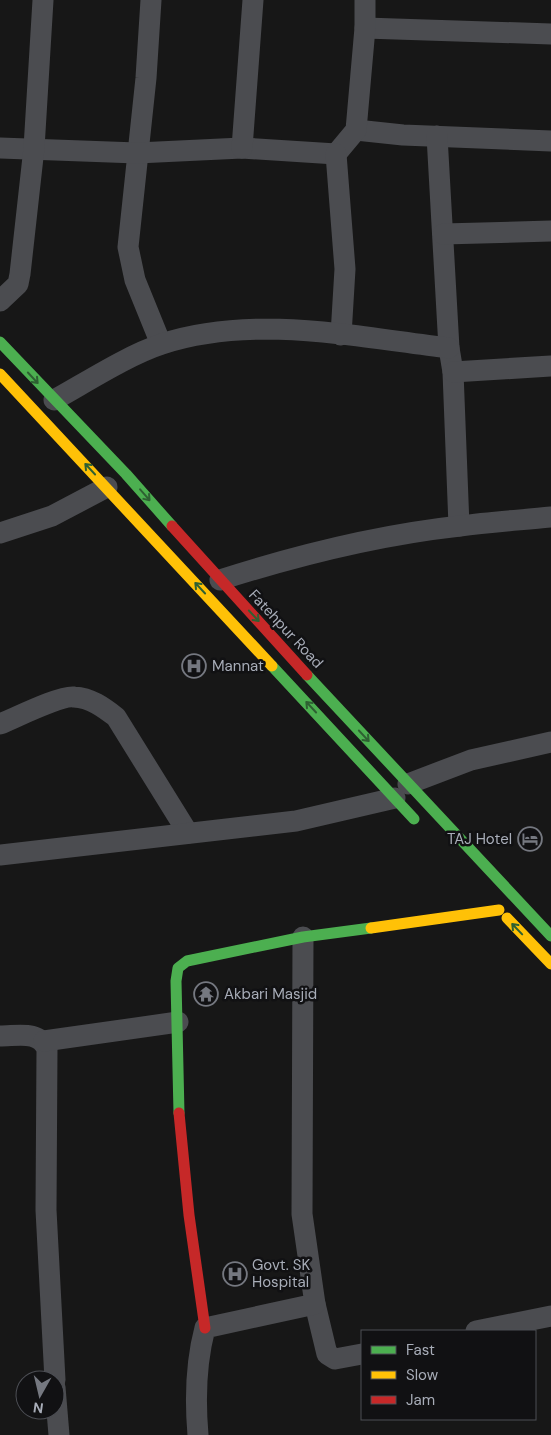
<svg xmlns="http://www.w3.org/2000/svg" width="551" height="1435" font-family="'DM Sans',sans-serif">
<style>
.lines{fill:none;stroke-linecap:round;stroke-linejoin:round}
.street{stroke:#4b4c50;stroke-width:21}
.fast{stroke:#4caf50;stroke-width:11}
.slow{stroke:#ffc107;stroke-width:11}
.jam{stroke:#c62828;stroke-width:11}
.oneway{stroke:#2e6032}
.labels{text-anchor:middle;stroke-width:5;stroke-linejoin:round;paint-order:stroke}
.street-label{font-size:15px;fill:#a8adb8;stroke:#111113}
.poi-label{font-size:15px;fill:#a8adb8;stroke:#111113;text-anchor:start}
</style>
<rect width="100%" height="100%" fill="#171717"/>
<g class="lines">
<g class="street">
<path d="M 151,0 L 146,78 L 128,247 L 135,280 L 161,344"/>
<path d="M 365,28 L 551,34"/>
<path d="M 356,130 L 403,135 L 551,141"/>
<path d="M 437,136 L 449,348 L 453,372 L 459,526"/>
<path d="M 0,148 L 137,153 L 242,148 L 336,154 L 356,130 L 365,28 L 365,0"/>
<path d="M 242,148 L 253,0"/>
<path d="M 336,154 L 345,269 L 341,335"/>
<path d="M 443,234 L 551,231"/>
<path d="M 0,301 L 18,284 L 20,274 L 34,148 L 43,0"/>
<path d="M 453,372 L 551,366"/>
<path d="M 54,400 C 85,383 128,355 162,344 C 254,314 355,337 449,348"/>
<path d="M 0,533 L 52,516 L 107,487"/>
<path d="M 220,580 C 298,555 379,535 460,526 C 490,522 521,520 551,517"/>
<path d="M 0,724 C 15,718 61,695 74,697 C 91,698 103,707 116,717 L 188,833"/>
<path d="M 408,784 L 471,760 L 551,742"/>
<path d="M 0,855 L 296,821 L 395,798"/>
<path d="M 0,1036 C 18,1036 39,1030 47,1049 L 46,1210 L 55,1380"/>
<path d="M 44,1041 L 178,1022"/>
<path d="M 315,1304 L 327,1354 L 335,1359 L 362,1354"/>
<path d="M 476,1331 L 551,1316"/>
<path d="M 55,1387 L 59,1435"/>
<path d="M 198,1435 C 195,1400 196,1362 205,1328 L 315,1304 L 302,1214 L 303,937"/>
</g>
<g class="fast">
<path d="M 0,342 L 126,474 L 172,526"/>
<path d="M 272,666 L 414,819"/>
<path d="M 307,675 L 551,936"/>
<path d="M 179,1113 L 176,981 L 178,968 L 187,961 L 303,937 L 371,928"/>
</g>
<g class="slow">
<path d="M 0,374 L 272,666"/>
<path d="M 507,918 L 551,964"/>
<path d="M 371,928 L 499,910"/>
</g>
<g class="jam">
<path d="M 172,526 L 307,675"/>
<path d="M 179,1113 L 189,1215 L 205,1328"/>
</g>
</g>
<defs><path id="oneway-shaft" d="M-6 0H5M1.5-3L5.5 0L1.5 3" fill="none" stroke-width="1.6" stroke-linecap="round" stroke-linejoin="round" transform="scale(1.25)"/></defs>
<g class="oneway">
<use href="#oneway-shaft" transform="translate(33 378) rotate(47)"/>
<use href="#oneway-shaft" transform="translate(90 469) rotate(-133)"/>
<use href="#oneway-shaft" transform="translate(145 495) rotate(49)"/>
<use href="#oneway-shaft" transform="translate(200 588) rotate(-133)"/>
<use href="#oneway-shaft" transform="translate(254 616) rotate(47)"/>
<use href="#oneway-shaft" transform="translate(311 707) rotate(-133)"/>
<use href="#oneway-shaft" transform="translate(364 736) rotate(47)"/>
<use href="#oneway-shaft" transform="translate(517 929) rotate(-134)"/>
</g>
<defs>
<g id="hospital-ring" transform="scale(1.25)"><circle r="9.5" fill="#111113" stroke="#757880" stroke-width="1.5"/><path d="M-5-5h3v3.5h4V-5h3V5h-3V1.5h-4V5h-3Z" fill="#757880"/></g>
<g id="hotel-ring" transform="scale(1.25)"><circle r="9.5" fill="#111113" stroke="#757880" stroke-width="1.5"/><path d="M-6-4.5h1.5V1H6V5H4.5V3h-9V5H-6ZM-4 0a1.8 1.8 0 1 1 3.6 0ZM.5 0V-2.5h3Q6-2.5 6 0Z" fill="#757880"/></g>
<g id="temple-ring" transform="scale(1.25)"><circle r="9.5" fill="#111113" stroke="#757880" stroke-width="1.5"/><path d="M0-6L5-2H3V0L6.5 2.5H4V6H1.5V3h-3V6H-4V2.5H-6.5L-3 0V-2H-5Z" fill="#757880"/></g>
</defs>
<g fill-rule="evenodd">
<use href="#hospital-ring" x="194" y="666"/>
<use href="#hotel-ring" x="530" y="839"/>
<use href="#temple-ring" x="206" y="994"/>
<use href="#hospital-ring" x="235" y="1274"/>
</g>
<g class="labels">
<g class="street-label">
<text transform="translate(286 629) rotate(47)" y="5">Fatehpur Road</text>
</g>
<g class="poi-label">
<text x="212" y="671">Mannat</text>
<text x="512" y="844" text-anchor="end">TAJ Hotel</text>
<text x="224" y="999">Akbari Masjid</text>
<text x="252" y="1270">Govt. SK<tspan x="252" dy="17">Hospital</tspan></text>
</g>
</g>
<rect x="361" y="1330" width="175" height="90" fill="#111113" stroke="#4d4f55"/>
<rect x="371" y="1346" width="25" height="8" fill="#4caf50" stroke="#4d4f55"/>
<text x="406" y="1355" font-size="15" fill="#a8adb8">Fast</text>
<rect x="371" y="1371" width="25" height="8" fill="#ffc107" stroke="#4d4f55"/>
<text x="406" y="1380" font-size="15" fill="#a8adb8">Slow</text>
<rect x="371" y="1396" width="25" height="8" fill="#c62828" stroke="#4d4f55"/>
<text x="406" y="1405" font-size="15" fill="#a8adb8">Jam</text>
<g transform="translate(40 1395) rotate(188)"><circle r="24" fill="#111113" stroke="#4d4f55"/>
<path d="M0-4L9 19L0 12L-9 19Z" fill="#757880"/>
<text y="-8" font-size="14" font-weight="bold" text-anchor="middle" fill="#a8adb8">N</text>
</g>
</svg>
